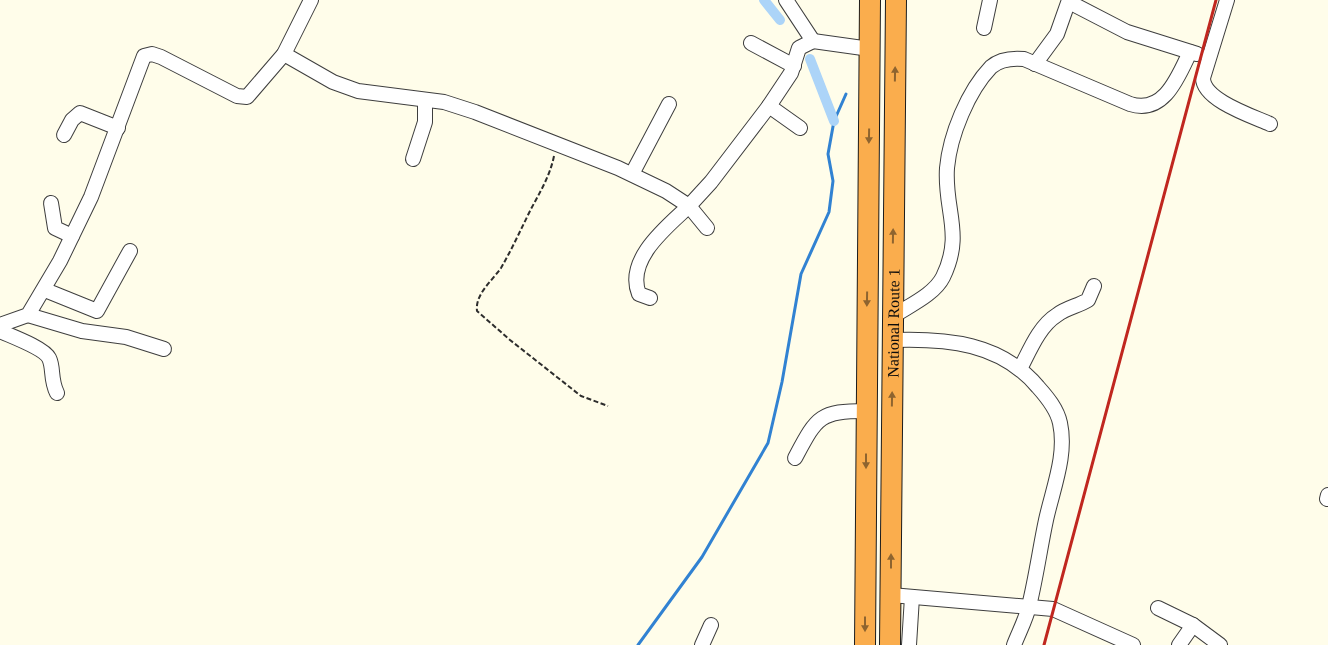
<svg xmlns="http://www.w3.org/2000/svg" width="1328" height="645" font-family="Georgia,serif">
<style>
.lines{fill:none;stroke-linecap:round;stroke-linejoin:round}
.stream{stroke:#3182d2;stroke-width:3}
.canal{stroke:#acd4f8;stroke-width:10}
.minor-casing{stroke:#3e3e3e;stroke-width:16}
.highway-casing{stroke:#1c1c1c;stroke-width:22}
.path{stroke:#2d2d2d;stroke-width:2;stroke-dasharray:5 2.5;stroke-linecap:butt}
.minor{stroke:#fff;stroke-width:14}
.highway{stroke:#faad4d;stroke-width:20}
.rail{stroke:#c0271f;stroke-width:3}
.oneway{fill:#8e642f}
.labels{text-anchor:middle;stroke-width:5;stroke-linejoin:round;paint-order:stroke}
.street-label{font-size:16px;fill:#0b0b0b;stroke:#fff}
</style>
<rect width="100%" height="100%" fill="#fffdea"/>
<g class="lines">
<path class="stream" d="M 638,645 L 702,557 L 768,443 L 782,382 L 801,274 L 829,212 L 833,181 L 828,154 L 834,121 L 846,94"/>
<g class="canal">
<path d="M 764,0 L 780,20"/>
<path d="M 810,59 L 834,121"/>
</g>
<g class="minor-casing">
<g id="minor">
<path d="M 1227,0 L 1203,78 C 1203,100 1252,116 1270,124"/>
<path d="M 1069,2 L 1127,32 L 1197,54"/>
<path d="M 984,28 L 990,0"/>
<path d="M 813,41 L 870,49"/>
<path d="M 751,43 L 794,66"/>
<path d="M 284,54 L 333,82 L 358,91 L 444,102 L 475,112 L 618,168 L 666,191 L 689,206 L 711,182 L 769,106 L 791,73 L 799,48 L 813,41 L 786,0"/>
<path d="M 1035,64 L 1057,34 L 1069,0"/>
<path d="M 769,106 L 800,128"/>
<path d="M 64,135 L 72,120 L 80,113 L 118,128"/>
<path d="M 413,159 L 425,122 L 425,100"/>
<path d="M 632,174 L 669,104"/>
<path d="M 51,203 L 55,228 L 72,236"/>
<path d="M 45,290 L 97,311 L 130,251"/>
<path d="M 650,298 L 639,294 C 625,259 668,226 689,206 L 707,228"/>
<path d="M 28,315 L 82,331 L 126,337 L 164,349"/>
<path d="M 892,317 C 908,306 934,295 943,277 C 964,234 944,210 947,168 C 950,135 968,91 991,67 C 1000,59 1013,58 1024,59 L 1130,104 C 1164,115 1178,77 1190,52"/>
<path d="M 0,325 L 28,315 L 60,261 L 91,197 L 144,56 L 152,54 L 161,57 L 237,96 L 247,97 L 284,54 L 311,0"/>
<path d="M 0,331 C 11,336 44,348 49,358 C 54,368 50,379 57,393"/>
<path d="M 892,340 C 947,338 1001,343 1038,387 C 1047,397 1057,409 1060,423 C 1067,455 1053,488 1046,520 C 1040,548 1036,578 1029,606 C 1026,619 1019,632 1014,645"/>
<path d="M 1020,369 C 1029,352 1039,326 1057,315 C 1066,308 1078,306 1088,300 L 1094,286"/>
<path d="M 795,458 C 817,417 819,411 866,411"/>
<path d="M 1327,499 L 1328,495"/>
<path d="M 891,595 L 1053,609 L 1133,645"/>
<path d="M 1158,608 L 1193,625 L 1220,645"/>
<path d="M 702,645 L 711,625"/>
<path d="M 909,645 L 912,597"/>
<path d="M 1179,645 L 1193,625"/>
</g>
</g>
<g class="highway-casing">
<g id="highway">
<path d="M 865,645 L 870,0"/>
<path id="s1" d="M 890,645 L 896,0"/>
</g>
</g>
<path class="path" d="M 554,156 C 550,176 540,192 531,209 C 521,229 512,249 501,268 C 492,281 475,294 477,311 L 510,340 L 581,396 L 608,406"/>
<use href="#minor" class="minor"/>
<use href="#highway" class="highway"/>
<path class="rail" d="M 1044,645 L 1216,0"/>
</g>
<defs><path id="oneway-solid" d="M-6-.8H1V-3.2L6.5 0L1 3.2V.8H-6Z" transform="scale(1.25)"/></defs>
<g class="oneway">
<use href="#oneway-solid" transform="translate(895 74) rotate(-89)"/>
<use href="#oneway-solid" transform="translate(869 136) rotate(91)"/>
<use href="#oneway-solid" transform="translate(893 236) rotate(-89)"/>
<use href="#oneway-solid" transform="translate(867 299) rotate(91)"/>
<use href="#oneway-solid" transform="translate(892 399) rotate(-89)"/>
<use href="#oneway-solid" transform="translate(866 461) rotate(90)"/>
<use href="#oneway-solid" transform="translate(891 561) rotate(-90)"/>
<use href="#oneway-solid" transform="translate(865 624) rotate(90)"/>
</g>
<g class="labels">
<g class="street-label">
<text dy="6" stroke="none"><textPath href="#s1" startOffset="322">National Route 1</textPath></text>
</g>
</g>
</svg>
